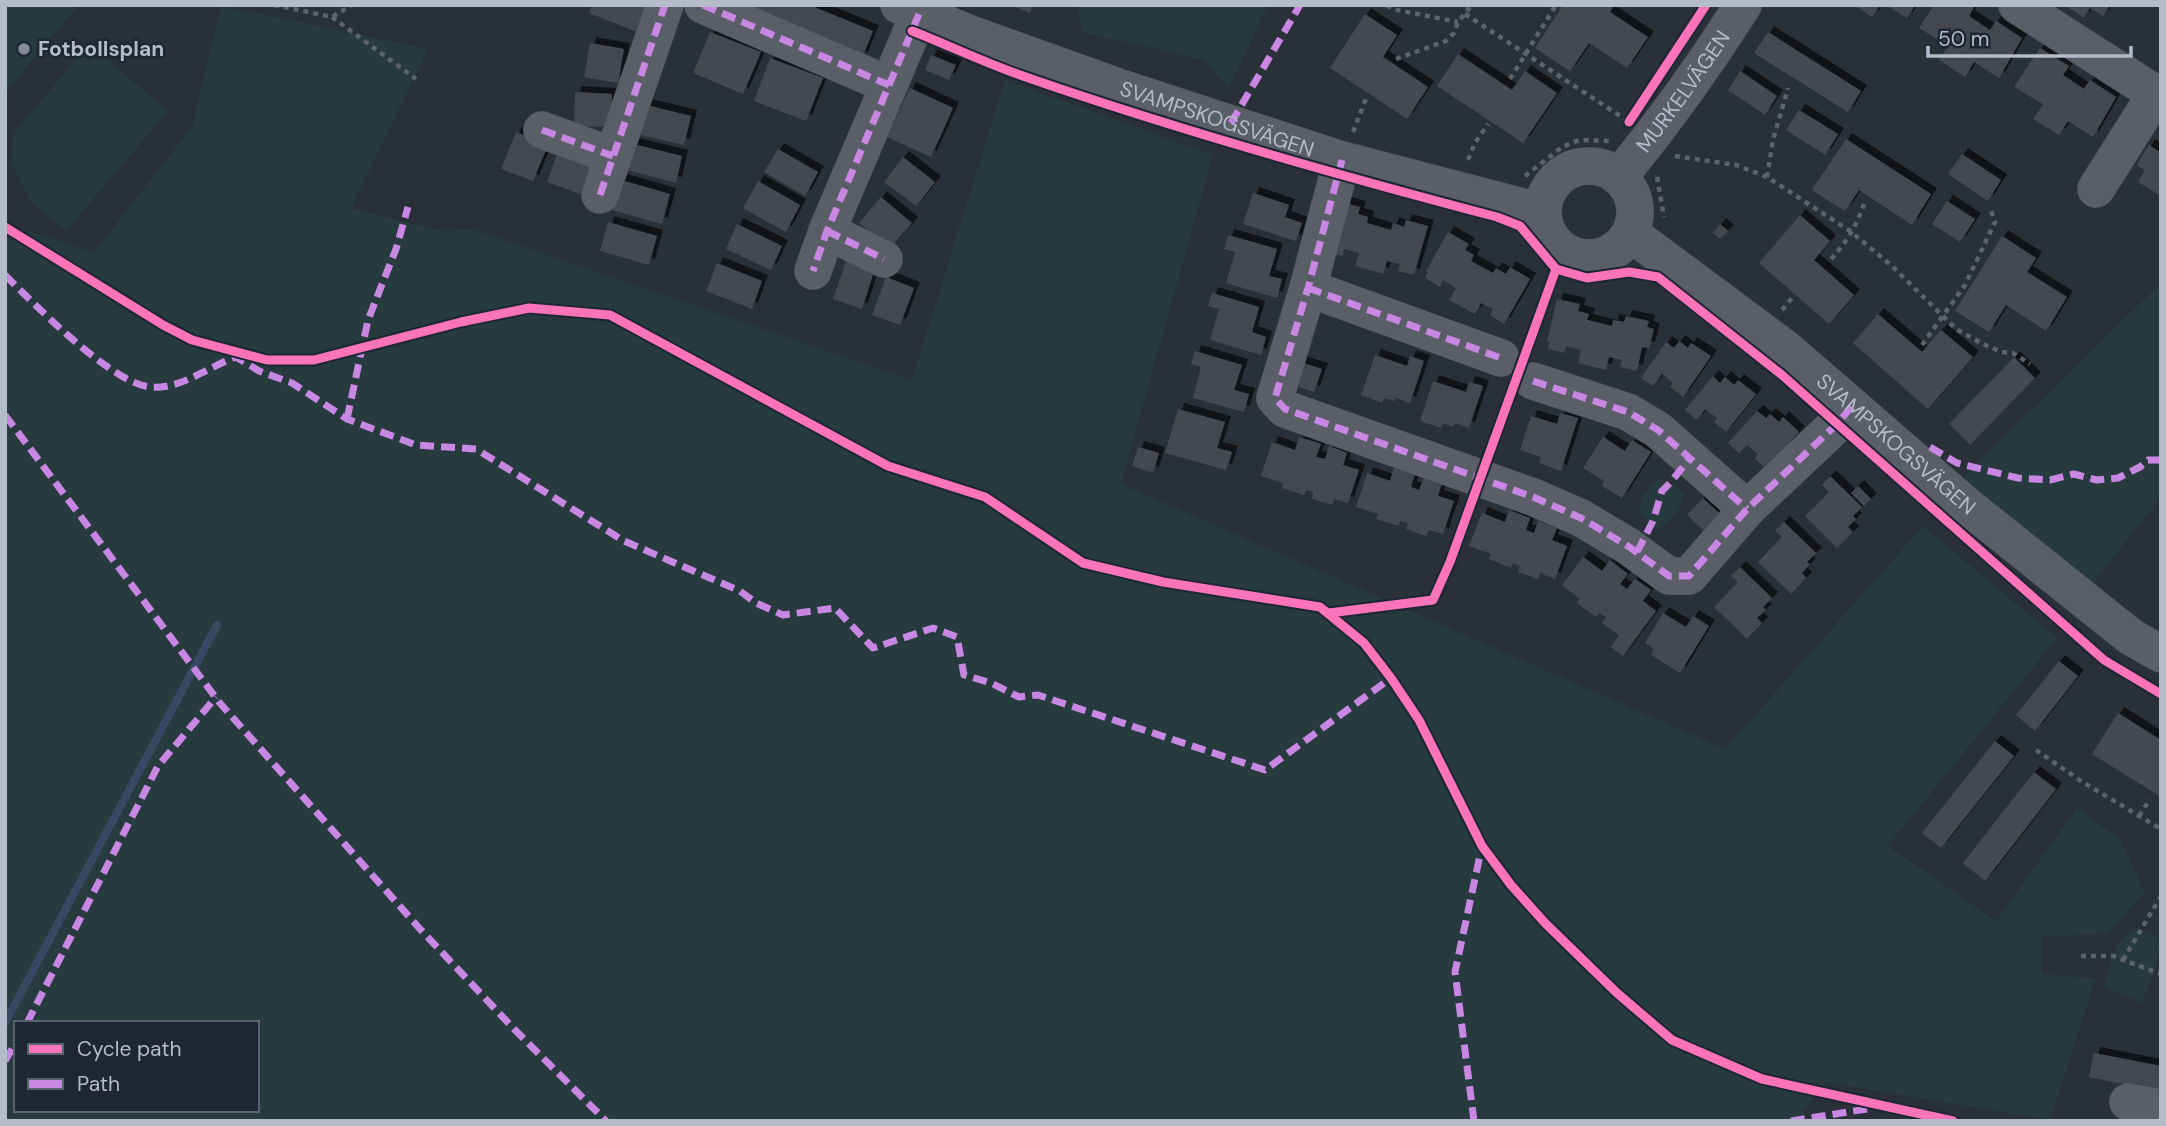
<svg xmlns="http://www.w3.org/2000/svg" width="2166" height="1126" font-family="'DM Sans',sans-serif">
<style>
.green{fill:#273a3e;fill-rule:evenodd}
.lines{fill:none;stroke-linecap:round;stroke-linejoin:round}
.stream{stroke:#384963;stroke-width:8}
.building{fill:#444950;filter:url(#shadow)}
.minor-casing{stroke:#484c53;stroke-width:38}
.path{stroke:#5d636a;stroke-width:4.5;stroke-dasharray:5 5;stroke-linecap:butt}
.minor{stroke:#5a5e66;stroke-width:37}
.quiet{stroke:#c787e3;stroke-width:7;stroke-dasharray:14 7;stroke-linecap:butt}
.cycleway-casing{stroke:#1d2633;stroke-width:13}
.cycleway{stroke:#fb73b8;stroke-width:9}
.poi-dot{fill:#848b96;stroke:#1d2633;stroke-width:2.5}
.labels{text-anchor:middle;stroke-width:5;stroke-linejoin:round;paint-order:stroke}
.poi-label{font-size:21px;font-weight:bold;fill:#b4bcc9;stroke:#1d2633;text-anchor:start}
.street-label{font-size:21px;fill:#b4bcc9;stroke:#1d2633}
</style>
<defs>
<filter id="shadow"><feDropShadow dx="6" dy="-6" stdDeviation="0" flood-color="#0009"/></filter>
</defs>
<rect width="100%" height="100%" fill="#2a3038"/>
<g class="green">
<path d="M 5,5 L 79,5 L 5,92 Z"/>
<path d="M 1077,5 L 1268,5 L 1229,88 L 1203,60 L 1083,32 Z"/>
<path d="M 221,6 L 428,49 L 351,209 L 441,231 L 475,230 L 912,380 L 1005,80 L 1213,155 L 1121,484 L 1725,749 L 1923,526 L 2057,638 L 1888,846 L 1996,921 L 2077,808 L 2121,841 L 2145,892 L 2108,933 L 2042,937 L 2042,974 L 2096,979 L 2050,1120 L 1827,1082 L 1804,1110 L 1803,1121 L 5,1121 L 5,224 L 94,252 L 192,127 ZM 16,1023 L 257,1023 L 257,1110 L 16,1110 Z"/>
<path d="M 89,44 L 168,111 L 66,231 L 30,201 L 11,163 L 14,133 Z"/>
<path d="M 2161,283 L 2161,497 L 2090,587 L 1963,477 Z"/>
<path d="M 1657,479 L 1676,485 L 1684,495 L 1678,512 L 1659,530 L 1651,526 L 1640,513 L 1641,499 Z"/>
<path d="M 2134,928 L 2161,938 L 2161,950 L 2142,1003 L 2104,987 C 2110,965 2114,941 2134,928 Z"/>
</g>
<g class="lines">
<path class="stream" d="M 5,1023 L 217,625"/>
</g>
<g class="building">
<path d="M 592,5 L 647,5 L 637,32 L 589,13 Z"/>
<path d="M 729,5 L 809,5 L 873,31 L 862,58 Z"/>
<path d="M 1010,5 L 1033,5 L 1030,13 Z"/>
<path d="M 1563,5 L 1614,5 L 1610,12 L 1648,37 L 1627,68 L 1589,43 L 1570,71 L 1535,48 Z"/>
<path d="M 1854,5 L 1880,5 L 1872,17 Z"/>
<path d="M 1886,5 L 1915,5 L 1907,18 Z"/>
<path d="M 1934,5 L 1971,5 L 1974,7 L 1969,16 L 1990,30 L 1996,21 L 2022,38 L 1999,78 L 1974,62 L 1965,77 L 1939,60 L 1948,46 L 1919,28 Z"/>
<path d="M 2065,5 L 2110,5 L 2103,16 L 2090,8 L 2084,18 Z"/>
<path d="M 1365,14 L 1397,35 L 1383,57 L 1428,87 L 1407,119 L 1330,68 Z"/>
<path d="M 710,32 L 761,52 L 743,94 L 693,73 Z"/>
<path d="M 1768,32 L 1861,91 L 1848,112 L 1754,53 Z"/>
<path d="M 590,43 L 624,49 L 618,83 L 584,77 Z"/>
<path d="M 2040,48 L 2069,66 L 2063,75 L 2084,89 L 2090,80 L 2116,97 L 2093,137 L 2068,121 L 2059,135 L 2033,119 L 2043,104 L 2014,87 Z"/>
<path d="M 1458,54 L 1512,90 L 1525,71 L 1557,93 L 1523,143 L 1437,86 Z"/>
<path d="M 931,55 L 956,65 L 949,80 L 925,70 Z"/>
<path d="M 770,58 L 823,78 L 806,121 L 754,101 Z"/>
<path d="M 1740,71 L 1777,96 L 1765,115 L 1728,90 Z"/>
<path d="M 910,88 L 953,108 L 931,157 L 887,137 Z"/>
<path d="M 575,92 L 612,94 L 611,127 L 574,126 Z"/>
<path d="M 642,104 L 691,116 L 684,145 L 636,134 Z"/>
<path d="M 1799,110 L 1838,134 L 1825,155 L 1786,130 Z"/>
<path d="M 516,132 L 548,145 L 533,181 L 501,169 Z"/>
<path d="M 1846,139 L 1931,194 L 1912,225 L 1859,190 L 1845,211 L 1812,190 Z"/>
<path d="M 633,144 L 682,156 L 676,183 L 627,170 Z"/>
<path d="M 2149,145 L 2161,153 L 2161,196 L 2138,182 L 2145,170 L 2137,165 Z"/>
<path d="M 559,149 L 592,161 L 580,194 L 547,182 Z"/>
<path d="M 778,149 L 818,172 L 805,196 L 764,172 Z"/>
<path d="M 1962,154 L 2001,180 L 1988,201 L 1948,174 Z"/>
<path d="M 903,157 L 935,182 L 916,206 L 884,182 Z"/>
<path d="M 621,180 L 670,194 L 662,224 L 612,210 Z"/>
<path d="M 758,181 L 800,205 L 786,232 L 743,208 Z"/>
<path d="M 1253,193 L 1289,205 L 1285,217 L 1302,223 L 1296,241 L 1243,224 Z"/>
<path d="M 881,197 L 912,223 L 890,248 L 859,223 Z"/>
<path d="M 1337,201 L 1360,207 L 1358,214 L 1368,217 L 1367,223 L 1391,230 L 1393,223 L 1404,227 L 1406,220 L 1428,226 L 1414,275 L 1398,271 L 1400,264 L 1387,261 L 1383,274 L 1355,266 L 1359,253 L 1344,249 L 1343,256 L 1326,251 Z"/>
<path d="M 1947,201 L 1975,219 L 1960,242 L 1932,224 Z"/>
<path d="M 1800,215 L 1830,241 L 1814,260 L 1854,295 L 1829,324 L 1759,263 Z"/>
<path d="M 608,222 L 657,236 L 649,265 L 600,251 Z"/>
<path d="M 737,224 L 782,246 L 771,270 L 726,249 Z"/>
<path d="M 1720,224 L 1728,231 L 1720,239 L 1713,233 Z"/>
<path d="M 1448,232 L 1469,244 L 1465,250 L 1474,255 L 1471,261 L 1493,273 L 1496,268 L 1506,274 L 1510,267 L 1530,279 L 1504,324 L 1490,315 L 1493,309 L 1481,303 L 1475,314 L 1449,300 L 1456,288 L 1443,280 L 1440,287 L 1425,278 L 1428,272 L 1426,271 Z"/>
<path d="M 1228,235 L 1277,249 L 1269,276 L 1282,279 L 1277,298 L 1226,283 L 1235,252 L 1224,249 Z"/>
<path d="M 2002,236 L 2036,258 L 2027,272 L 2067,297 L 2046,331 L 2006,305 L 1989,332 L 1955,311 Z"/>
<path d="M 846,261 L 874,271 L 862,309 L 833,299 Z"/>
<path d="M 717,263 L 762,281 L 752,309 L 706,291 Z"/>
<path d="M 886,277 L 914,288 L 900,325 L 872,315 Z"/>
<path d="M 1212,293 L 1259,307 L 1252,332 L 1266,337 L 1261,355 L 1210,340 L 1219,309 L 1208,306 Z"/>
<path d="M 1557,299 L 1580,304 L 1578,311 L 1589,314 L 1587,320 L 1612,326 L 1613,320 L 1624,322 L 1626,316 L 1649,321 L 1647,327 L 1654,329 L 1649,348 L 1642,347 L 1637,371 L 1620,367 L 1622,360 L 1609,357 L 1606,370 L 1578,363 L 1581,350 L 1566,346 L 1564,353 L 1548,349 L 1550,342 L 1547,342 Z"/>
<path d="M 1878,314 L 1922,352 L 1941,330 L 1973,357 L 1928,409 L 1853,343 Z"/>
<path d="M 1679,341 L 1688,348 L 1691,343 L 1711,356 L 1683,397 L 1670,387 L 1673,383 L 1662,374 L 1653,386 L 1641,378 L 1666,342 L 1674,348 Z"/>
<path d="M 1195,351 L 1242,365 L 1234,390 L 1249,394 L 1244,412 L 1193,398 L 1201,367 L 1191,364 Z"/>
<path d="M 1375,355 L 1407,366 L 1410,356 L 1424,361 L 1410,403 L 1396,398 L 1395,401 L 1384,398 L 1382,403 L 1361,395 Z"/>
<path d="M 2014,357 L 2035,378 L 1970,445 L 1949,424 Z"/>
<path d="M 1300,362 L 1322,369 L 1314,392 L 1292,385 Z"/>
<path d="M 1713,376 L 1720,383 L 1725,377 L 1734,385 L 1738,380 L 1756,394 L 1726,432 L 1714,422 L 1717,418 L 1705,409 L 1697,420 L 1685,410 Z"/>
<path d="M 1433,381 L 1466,392 L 1469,382 L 1483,386 L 1469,428 L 1455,423 L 1453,427 L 1443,423 L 1441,428 L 1420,421 Z"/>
<path d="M 1178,409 L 1225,422 L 1217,448 L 1232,452 L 1226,470 L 1165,453 Z"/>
<path d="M 1757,411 L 1766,418 L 1770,414 L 1779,422 L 1783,417 L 1799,432 L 1766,469 L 1755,459 L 1758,454 L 1747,445 L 1739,453 L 1728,443 Z"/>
<path d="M 1560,413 L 1578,418 L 1561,471 L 1539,463 L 1541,457 L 1520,450 L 1531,416 L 1557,424 Z"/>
<path d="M 1299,437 L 1321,444 L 1316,457 L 1325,459 L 1329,446 L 1347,453 L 1343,465 L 1359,470 L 1348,503 L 1334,499 L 1332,505 L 1312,499 L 1313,492 L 1306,490 L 1304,495 L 1282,488 L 1283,483 L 1261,476 L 1272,442 L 1295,450 Z"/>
<path d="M 1603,437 L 1625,451 L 1632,440 L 1651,452 L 1622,498 L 1602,486 L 1604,481 L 1583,468 Z"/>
<path d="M 1138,447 L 1159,453 L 1153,473 L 1132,466 Z"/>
<path d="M 1394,468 L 1415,474 L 1411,487 L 1419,490 L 1424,477 L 1442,483 L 1438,496 L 1454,501 L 1443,534 L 1429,530 L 1426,536 L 1406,529 L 1408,523 L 1400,521 L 1399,526 L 1376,519 L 1378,514 L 1356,507 L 1367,473 L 1390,481 Z"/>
<path d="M 1830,476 L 1862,507 L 1853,516 L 1856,519 L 1848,527 L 1853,532 L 1837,548 L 1805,516 L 1829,492 L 1822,485 Z"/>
<path d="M 1858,486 L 1871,499 L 1864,506 L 1851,493 Z"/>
<path d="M 1703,498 L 1720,514 L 1704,531 L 1687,515 Z"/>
<path d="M 1509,510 L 1530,518 L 1526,530 L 1534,533 L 1538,521 L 1557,528 L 1552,540 L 1567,546 L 1555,579 L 1540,573 L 1538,579 L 1518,572 L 1520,566 L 1513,563 L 1511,568 L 1489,559 L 1491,554 L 1469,546 L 1482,513 L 1505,522 Z"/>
<path d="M 1784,522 L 1816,553 L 1807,562 L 1810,564 L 1802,573 L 1806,578 L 1791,594 L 1758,562 L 1782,537 L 1775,531 Z"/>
<path d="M 1583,557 L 1602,571 L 1610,560 L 1628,574 L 1620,584 L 1627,589 L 1635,579 L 1651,590 L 1643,601 L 1656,611 L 1623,656 L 1611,647 L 1619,635 L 1602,623 L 1606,617 L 1599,613 L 1596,617 L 1577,603 L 1580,599 L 1562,585 Z"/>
<path d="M 1740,567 L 1772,598 L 1763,607 L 1766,610 L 1757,618 L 1762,623 L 1747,639 L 1714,607 L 1738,582 L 1731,576 Z"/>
<path d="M 1663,613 L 1686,627 L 1693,616 L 1709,626 L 1680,673 L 1651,655 L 1654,649 L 1645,643 Z"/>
<path d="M 2059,661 L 2078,676 L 2035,731 L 2016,715 Z"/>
<path d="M 2118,713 L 2161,740 L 2161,797 L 2092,754 Z"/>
<path d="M 1995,741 L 2014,756 L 1941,848 L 1922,833 Z"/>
<path d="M 2034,772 L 2056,789 L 1985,881 L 1963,863 Z"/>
<path d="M 2094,1053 L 2161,1066 L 2161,1092 L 2089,1077 Z"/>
</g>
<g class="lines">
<g class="minor-casing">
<g id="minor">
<path d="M 703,5 L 889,85 L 827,231 L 813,271"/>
<path id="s1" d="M 899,5 L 973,35 L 1118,87 L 1342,160 L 1542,212"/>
<path d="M 2017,5 L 2156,94 L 2096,189"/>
<path d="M 889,85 L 919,14"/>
<path d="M 542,130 L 613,156"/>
<path d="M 1342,160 L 1308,288 L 1275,398 L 1285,409 L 1533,497 L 1581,518 L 1628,546 L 1669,576 L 1689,576 L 1747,509 L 1838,423 L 1852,406"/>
<circle cx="1589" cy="212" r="46"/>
<path id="s2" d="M 1619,177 C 1664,122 1705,65 1743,5"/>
<path d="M 600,195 L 665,5"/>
<path d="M 827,231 L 884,259"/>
<path id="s3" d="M 1630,233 L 1786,349 L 1966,505 L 2131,637 L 2161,654"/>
<path d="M 1308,288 L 1501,358"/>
<path d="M 1533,381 L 1628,412 L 1658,430 L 1747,509"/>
<path d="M 2128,1102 L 2161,1108"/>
</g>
</g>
<g class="path">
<path d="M 274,5 L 332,17 L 352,5"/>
<path d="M 1387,5 L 1392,9 L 1458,22"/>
<path d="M 1465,14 L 1626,120"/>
<path d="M 332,17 L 416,79"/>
<path d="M 1396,59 L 1446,41 L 1454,33 L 1458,22 L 1472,5"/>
<path d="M 1510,79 L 1556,5"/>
<path d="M 1353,132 L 1367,96"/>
<path d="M 1675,156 L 1736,165 L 1767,177 L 1850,231 L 1892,266 L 1956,329 L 1983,344 L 2002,352 L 2013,353 L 2030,364"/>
<path d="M 1468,160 L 1475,143 L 1488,124"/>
<path d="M 1525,176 L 1562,147 L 1579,140 L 1610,141"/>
<path d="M 1657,177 L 1664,217"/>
<path d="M 1767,177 L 1773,140 L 1788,88"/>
<path d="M 1831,259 C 1846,243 1857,225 1864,204"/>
<path d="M 1782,310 L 1793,297"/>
<path d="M 1922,345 L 1965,285 L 1995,222 L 1990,208"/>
<path d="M 2036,750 L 2081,781 L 2161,829"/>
<path d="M 2139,816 L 2150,799"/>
<path d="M 2081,956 L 2113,956 L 2161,974"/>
<path d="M 2123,960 L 2161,896"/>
</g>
<use href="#minor" class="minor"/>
<g class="quiet">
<path d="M 703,5 L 889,85 L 827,231 L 813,271"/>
<path d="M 889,85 L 919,14"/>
<path d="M 1231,123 L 1300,5"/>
<path d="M 542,130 L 613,156"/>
<path d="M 1342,160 L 1308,288 L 1275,398 L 1285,409 L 1533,497 L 1581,518 L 1628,546 L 1669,576 L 1689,576 L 1747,509 L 1838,423 L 1852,406"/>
<path d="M 600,195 L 665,5"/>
<path d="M 827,231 L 884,259"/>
<path d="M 5,275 C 34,304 111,383 150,387 C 181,390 209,366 236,357 L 259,371 L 292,383 L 347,419 L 416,445 L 476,449 L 624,541 L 740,591 L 756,603 L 783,615 L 835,608 L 873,648 L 933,628 L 957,637 L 964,675 L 991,683 L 1019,697 L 1038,695 L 1265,770 L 1391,678"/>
<path d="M 1308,288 L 1501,358"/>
<path d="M 1533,381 L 1628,412 L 1658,430 L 1747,509"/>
<path d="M 5,415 L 219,702 L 420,929 L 515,1030 L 606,1121"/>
<path d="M 347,419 L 368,320 L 396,249 L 408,207"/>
<path d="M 1930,447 L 1957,463 L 2018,478 L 2050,480 L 2074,474 L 2097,480 L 2118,478 L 2140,467 L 2148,460 L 2161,460"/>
<path d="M 1637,552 L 1653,521 L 1662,491 L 1670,483 L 1690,458"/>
<path d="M 27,1023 L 158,766 L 216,697"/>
<path d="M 5,1061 L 16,1042"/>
<path d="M 1474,1121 L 1455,972 L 1482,846"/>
<path d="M 1791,1121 L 1873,1108"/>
</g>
<g class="cycleway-casing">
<g id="cycleway">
<path d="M 912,31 C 948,45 983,62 1020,75 C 1177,130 1337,175 1497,217 L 1520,226 L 1556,269 L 1587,278 L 1629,272 L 1658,277 L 1782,375 L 2104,660 L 2161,694"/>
<path d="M 1629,122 L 1706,5"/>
<path d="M 5,227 L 163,325 L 192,340 L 267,360 L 314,360 L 461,322 L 529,308 L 610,315 L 888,466 L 985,497 L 1083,563 L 1163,582 L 1320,607 L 1364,643 L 1391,678 L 1419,720 L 1482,846 L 1511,885 L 1545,923 L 1617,993 L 1672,1040 L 1762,1079 L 1953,1121"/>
<path d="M 1329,613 L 1433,600 L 1450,562 L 1556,269"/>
</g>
</g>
<use href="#cycleway" class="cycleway"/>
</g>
<circle class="poi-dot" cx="24" cy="49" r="7"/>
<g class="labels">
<g class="poi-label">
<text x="38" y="56">Fotbollsplan</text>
</g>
<g class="street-label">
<text dy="7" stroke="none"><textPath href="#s2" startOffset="107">MURKELVÄGEN</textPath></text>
<text dy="7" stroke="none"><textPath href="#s1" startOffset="338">SVAMPSKOGSVÄGEN</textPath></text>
<text dy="7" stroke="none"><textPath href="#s3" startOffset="340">SVAMPSKOGSVÄGEN</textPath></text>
</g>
</g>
<rect width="2166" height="1126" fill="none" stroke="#b4bcc9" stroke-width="14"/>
<rect x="14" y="1021" width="245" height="91" fill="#1d2633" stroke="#59626f" stroke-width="2"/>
<rect x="28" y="1044" width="35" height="10" fill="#fb73b8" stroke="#59626f" stroke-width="2"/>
<text x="77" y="1056" font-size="21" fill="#b4bcc9">Cycle path</text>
<rect x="28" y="1079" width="35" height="10" fill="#c787e3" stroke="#59626f" stroke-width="2"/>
<text x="77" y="1091" font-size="21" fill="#b4bcc9">Path</text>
<path d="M1928 46v10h203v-10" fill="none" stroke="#b4bcc9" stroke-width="3.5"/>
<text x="1938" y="46" font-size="21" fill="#b4bcc9" stroke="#1d2633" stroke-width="5" paint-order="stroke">50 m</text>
</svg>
